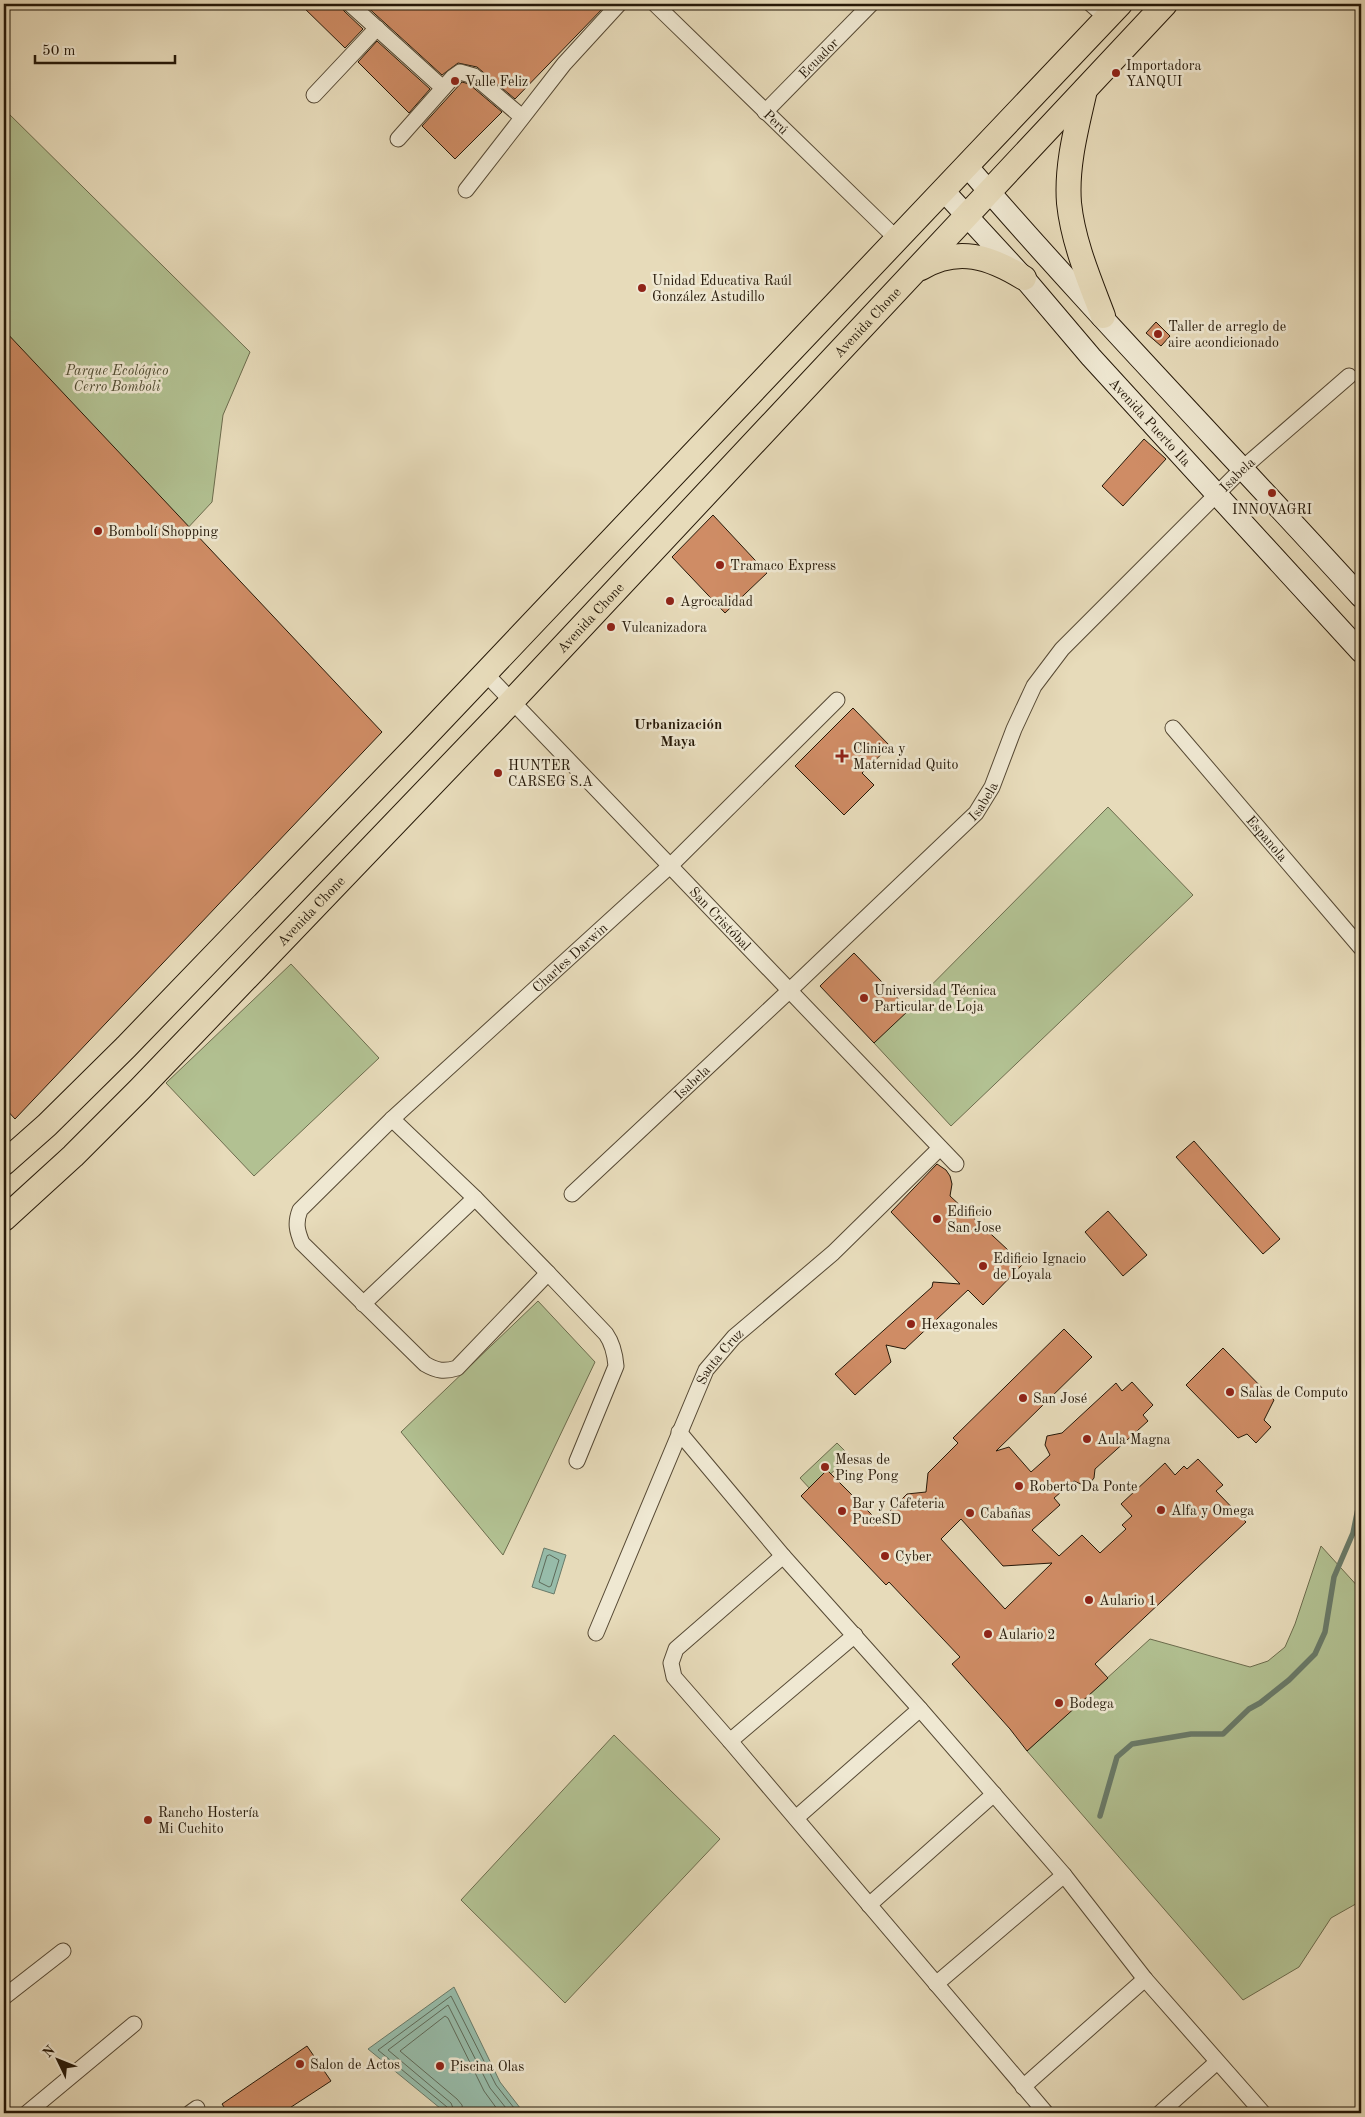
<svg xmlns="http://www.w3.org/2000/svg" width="1365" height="2117" font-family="'Old Standard TT',serif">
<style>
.green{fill:#b2c192;stroke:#6c6c4d}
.water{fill:#97bcaa;stroke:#697a69}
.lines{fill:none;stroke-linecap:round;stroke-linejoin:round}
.shore{stroke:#5e6a59;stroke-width:1}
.stream{stroke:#697a69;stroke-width:5.5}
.building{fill:#cf8c65;stroke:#251808;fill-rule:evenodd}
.street-casing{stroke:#564934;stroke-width:17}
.secondary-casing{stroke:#251808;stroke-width:23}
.primary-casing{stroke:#251808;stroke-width:26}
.street{stroke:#efe8d2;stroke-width:15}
.secondary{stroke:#efe8d2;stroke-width:21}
.primary{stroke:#e7dbba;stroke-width:24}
.poi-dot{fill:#8f2418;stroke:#efe8d2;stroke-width:2}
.labels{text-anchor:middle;stroke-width:5;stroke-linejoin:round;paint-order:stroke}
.street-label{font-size:14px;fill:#251808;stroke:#efe8d2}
.poi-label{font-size:14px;fill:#251808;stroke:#efe8d2;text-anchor:start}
.park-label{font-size:14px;font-style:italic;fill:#4f4b31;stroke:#efe8d2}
.neighbourhood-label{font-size:15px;font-weight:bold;fill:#251808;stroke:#efe8d2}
</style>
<rect width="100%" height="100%" fill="#e7dbba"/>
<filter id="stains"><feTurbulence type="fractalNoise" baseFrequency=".004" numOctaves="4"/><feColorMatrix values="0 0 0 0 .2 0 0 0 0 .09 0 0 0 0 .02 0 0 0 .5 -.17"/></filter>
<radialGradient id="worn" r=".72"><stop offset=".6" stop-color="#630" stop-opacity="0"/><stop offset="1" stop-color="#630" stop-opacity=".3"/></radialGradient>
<g class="green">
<path d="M 4,109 L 250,352 L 223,415 L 212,502 L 4,725 Z"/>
<path d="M 1108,807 L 1193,895 L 951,1126 L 874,1043 Z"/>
<path d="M 291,964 L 379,1058 L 254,1176 L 166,1083 Z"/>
<path d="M 538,1301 L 595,1362 L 503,1555 L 401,1432 Z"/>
<path d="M 837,1443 L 850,1456 L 812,1491 L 800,1478 Z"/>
<path d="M 1321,1546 L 1361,1590 L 1361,1901 L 1331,1918 L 1299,1967 L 1243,2000 L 1027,1751 L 1150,1639 L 1250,1667 L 1268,1661 L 1285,1647 L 1295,1624 Z"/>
<path d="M 614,1735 L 720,1839 L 565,2003 L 461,1900 Z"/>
</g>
<g class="water">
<path d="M 544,1548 L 566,1555 L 554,1594 L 532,1587 Z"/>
<path d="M 454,1987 L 500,2082 L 524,2113 L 446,2113 L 368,2049 Z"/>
</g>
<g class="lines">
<g class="shore">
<path d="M 550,1555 L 559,1560 L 551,1586 L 549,1587 L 539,1582 L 547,1556 Z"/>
<path d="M 449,2113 L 447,2107 L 378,2050 L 451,1996 L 496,2085 L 518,2113"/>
<path d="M 455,2113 L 451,2103 L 388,2050 L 448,2005 L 490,2088 L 510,2113"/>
<path d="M 463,2113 L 462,2105 L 457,2099 L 400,2051 L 445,2016 L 448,2018 L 484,2091 L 500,2113"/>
</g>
<path class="stream" d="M 1100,1816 L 1117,1757 L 1132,1744 L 1191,1734 L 1223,1734 L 1249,1709 L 1260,1703 L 1289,1680 L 1315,1654 L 1325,1632 L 1334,1577 L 1353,1533 L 1361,1494"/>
</g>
<g class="building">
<path d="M 300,4 L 341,4 L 344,11 L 363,29 L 345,48 Z"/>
<path d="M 364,4 L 607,4 L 515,99 L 477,67 L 458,63 L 442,75 Z"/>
<path d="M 377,41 L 430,89 L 409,113 L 358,62 Z"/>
<path d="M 462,82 L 469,84 L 502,112 L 455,159 L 422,126 Z"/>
<path d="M 1156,322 L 1170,336 L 1161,346 L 1146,333 Z"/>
<path d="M 4,330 L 382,732 L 15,1119 L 4,1107 Z"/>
<path d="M 1144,439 L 1166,459 L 1123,506 L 1102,486 Z"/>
<path d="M 713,515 L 767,573 L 725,613 L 672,557 Z"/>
<path d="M 853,708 L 890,746 L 862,773 L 874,785 L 844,815 L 795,766 Z"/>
<path d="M 854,953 L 909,1010 L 874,1043 L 820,986 Z"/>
<path d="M 1194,1141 L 1280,1239 L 1263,1254 L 1176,1157 Z"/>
<path d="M 937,1164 L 946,1170 L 950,1176 L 952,1184 L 950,1196 L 1023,1264 L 983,1305 L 968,1290 L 905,1349 L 886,1345 L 891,1362 L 855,1395 L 835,1374 L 932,1287 L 933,1282 L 960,1284 L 891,1212 Z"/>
<path d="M 1108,1211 L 1147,1255 L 1123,1276 L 1085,1232 Z"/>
<path d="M 1064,1329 L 1092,1357 L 996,1451 L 1009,1447 L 1031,1472 L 1050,1455 L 1045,1445 L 1047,1436 L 1062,1433 L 1116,1383 L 1122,1391 L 1132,1382 L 1153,1405 L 1143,1415 L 1148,1421 L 1095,1469 L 1094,1478 L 1090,1483 L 1083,1485 L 1074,1481 L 1054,1498 L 1060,1505 L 1032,1530 L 1059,1556 L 1082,1535 L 1100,1553 L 1126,1529 L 1122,1525 L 1132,1516 L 1121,1504 L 1165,1463 L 1175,1475 L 1184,1466 L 1187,1469 L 1198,1459 L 1223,1485 L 1216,1491 L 1246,1522 L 1095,1664 L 1108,1678 L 1027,1751 L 1010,1729 L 952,1664 L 960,1657 L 889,1582 L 886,1585 L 801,1496 L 827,1470 L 879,1522 L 907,1494 L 926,1492 L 928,1473 L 958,1443 L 953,1438 ZM 961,1519 L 1003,1566 L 1052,1563 L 1005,1609 L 941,1539 Z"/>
<path d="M 1223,1348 L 1274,1400 L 1264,1420 L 1271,1427 L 1256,1443 L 1247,1434 L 1238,1438 L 1186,1385 Z"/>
<path d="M 307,2046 L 331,2081 L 282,2113 L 228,2113 L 222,2104 Z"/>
</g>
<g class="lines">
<g class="street-casing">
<g id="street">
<path d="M 350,4 L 443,88"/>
<path id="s1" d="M 655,4 L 897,239"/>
<path d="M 1091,4 L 1107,18"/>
<path d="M 314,95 L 377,28"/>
<path id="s2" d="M 765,112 L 871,4"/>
<path d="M 398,139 L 453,77 L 460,72 L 474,76 L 522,117"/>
<path d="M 466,190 L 564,64 L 619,4"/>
<path id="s3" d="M 485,673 L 956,1164"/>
<path id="s4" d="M 1173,728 L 1361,948"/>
<path d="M 392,1119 L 475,1198 L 548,1273"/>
<path id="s5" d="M 572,1194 L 790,990 L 976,813 L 992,787 L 1014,729 L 1034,686 L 1062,649 L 1243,468 L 1349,376"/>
<path d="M 363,1304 L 475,1198"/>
<path d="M 679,1432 L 783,1556 L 920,1709 L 1064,1875 L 1145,1979 L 1263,2113"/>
<path id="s6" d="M 577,1461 L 616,1366 C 615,1354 613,1344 606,1334 L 548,1273 L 457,1368 C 444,1372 437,1371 425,1364 L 302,1243 C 297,1231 295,1223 300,1210 L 392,1119 L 671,865 L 837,700"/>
<path d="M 783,1556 L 676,1649 L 671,1663 L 674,1677 L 730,1741 L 1046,2113"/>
<path id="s7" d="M 596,1633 L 706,1370 L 734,1337 L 833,1253 L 940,1148"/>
<path d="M 730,1741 L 855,1635"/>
<path d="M 796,1818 L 920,1709"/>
<path d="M 869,1905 L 994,1794"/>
<path d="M 936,1984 L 1064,1875"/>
<path d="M 4,1997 L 63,1951"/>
<path d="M 1023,2087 L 1145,1979"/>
<path d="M 27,2113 L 134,2024"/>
<path d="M 190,2113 L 197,2108"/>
<path d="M 1160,2113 L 1217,2062"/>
</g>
</g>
<g class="secondary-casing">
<g id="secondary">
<path d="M 966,165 C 1094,313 1230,453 1361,597"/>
<path id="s8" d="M 943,190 L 1024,278 L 1091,357 L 1361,652"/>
</g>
</g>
<g class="primary-casing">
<g id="primary">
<path d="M 1085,90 C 1077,126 1066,165 1069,203 C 1073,242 1089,279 1103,316"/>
<path d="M 921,268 C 958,246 990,257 1024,278"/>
<path d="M 4,1163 L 47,1125 L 126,1047 L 420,742 L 1120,4"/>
<path id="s9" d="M 4,1219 L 73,1156 L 140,1089 L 513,700 L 1165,4"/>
</g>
</g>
<use href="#street" class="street"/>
<use href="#secondary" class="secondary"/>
<use href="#primary" class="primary"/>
</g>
<g class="poi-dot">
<circle cx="1116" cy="73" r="5"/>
<circle cx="455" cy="81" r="5"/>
<circle cx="642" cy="288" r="5"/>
<circle cx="1158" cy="334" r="5"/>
<circle cx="1272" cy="493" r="5"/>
<circle cx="98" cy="531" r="5"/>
<circle cx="720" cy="565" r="5"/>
<circle cx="670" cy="601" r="5"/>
<circle cx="611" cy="627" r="5"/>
<path d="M839.5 748.5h5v5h5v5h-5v5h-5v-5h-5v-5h5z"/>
<circle cx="498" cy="773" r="5"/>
<circle cx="864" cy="998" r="5"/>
<circle cx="937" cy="1219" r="5"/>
<circle cx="983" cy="1266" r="5"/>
<circle cx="911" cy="1324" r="5"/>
<circle cx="1230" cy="1392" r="5"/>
<circle cx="1023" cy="1398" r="5"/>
<circle cx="1087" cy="1439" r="5"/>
<circle cx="825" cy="1467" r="5"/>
<circle cx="1019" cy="1486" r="5"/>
<circle cx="1161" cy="1510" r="5"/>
<circle cx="842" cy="1511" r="5"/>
<circle cx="970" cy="1513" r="5"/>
<circle cx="885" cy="1556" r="5"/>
<circle cx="1089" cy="1600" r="5"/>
<circle cx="988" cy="1634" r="5"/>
<circle cx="1059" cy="1703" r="5"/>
<circle cx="148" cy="1820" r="5"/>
<circle cx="300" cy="2064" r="5"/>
<circle cx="440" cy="2066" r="5"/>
</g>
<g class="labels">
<g class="street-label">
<text dy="5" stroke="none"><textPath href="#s2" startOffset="76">Ecuador</textPath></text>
<text dy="5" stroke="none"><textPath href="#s1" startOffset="169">Perú</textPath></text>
<text dy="5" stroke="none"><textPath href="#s9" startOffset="1245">Avenida Chone</textPath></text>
<text dy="5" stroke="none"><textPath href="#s8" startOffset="311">Avenida Puerto Ila</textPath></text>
<text dy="5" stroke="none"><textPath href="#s5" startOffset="989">Isabela</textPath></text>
<text dy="5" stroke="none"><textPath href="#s9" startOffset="840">Avenida Chone</textPath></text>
<text dy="5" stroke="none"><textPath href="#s5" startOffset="569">Isabela</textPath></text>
<text dy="5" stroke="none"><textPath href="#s4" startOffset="145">Espanola</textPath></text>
<text dy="5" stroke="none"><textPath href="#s9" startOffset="435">Avenida Chone</textPath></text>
<text dy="5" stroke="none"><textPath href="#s3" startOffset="340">San Cristóbal</textPath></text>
<text dy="5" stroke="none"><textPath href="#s6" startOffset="962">Charles Darwin</textPath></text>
<text dy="5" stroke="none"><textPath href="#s5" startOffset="164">Isabela</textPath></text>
<text dy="5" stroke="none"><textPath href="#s7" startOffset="304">Santa Cruz</textPath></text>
</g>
<g class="poi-label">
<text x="1126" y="70">Importadora<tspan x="1126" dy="16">YANQUI</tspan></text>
<text x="465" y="86">Valle Feliz</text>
<text x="652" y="285">Unidad Educativa Raúl<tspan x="652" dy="16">González Astudillo</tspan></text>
<text x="1168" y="331">Taller de arreglo de<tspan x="1168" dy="16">aire acondicionado</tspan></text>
<text x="1272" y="514" text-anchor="middle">INNOVAGRI</text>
<text x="108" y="536">Bombolí Shopping</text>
<text x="730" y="570">Tramaco Express</text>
<text x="680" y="606">Agrocalidad</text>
<text x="621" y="632">Vulcanizadora</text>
<text x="853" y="753">Clinica y<tspan x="853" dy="16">Maternidad Quito</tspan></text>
<text x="508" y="770">HUNTER<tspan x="508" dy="16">CARSEG S.A</tspan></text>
<text x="874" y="995">Universidad Técnica<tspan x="874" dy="16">Particular de Loja</tspan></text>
<text x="947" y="1216">Edificio<tspan x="947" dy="16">San Jose</tspan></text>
<text x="993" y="1263">Edificio Ignacio<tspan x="993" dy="16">de Loyala</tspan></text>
<text x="921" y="1329">Hexagonales</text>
<text x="1240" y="1397">Salas de Computo</text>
<text x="1033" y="1403">San José</text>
<text x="1097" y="1444">Aula Magna</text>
<text x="835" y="1464">Mesas de<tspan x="835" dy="16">Ping Pong</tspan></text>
<text x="1029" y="1491">Roberto Da Ponte</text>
<text x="852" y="1508">Bar y Cafeteria<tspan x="852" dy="16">PuceSD</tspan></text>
<text x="1171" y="1515">Alfa y Omega</text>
<text x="980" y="1518">Cabañas</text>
<text x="895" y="1561">Cyber</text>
<text x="1099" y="1605">Aulario 1</text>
<text x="998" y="1639">Aulario 2</text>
<text x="1069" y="1708">Bodega</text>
<text x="158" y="1817">Rancho Hostería<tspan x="158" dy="16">Mi Cuchito</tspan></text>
<text x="310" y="2069">Salon de Actos</text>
<text x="450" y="2071">Piscina Olas</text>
</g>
<g class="park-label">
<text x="117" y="375">Parque Ecológico<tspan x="117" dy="16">Cerro Bomboli</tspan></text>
</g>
<g class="neighbourhood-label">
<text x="678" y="729">Urbanización<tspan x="678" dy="17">Maya</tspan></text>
</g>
</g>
<rect width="1365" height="2117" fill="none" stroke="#e7dbba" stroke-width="20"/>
<rect x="5" y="5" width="1355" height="2107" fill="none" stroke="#251808" stroke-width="2.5"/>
<rect x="10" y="10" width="1345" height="2097" fill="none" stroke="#251808"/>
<g transform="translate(58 2060) rotate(313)" stroke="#efe8d2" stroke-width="4" paint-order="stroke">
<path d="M0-4L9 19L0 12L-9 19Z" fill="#251808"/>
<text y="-8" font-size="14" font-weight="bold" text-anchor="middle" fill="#251808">N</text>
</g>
<path d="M35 55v8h140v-8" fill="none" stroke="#251808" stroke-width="2.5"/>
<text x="42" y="55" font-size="15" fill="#251808" stroke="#efe8d2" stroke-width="4" paint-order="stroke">50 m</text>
<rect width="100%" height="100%" filter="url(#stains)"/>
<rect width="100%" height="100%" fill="url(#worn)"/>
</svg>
